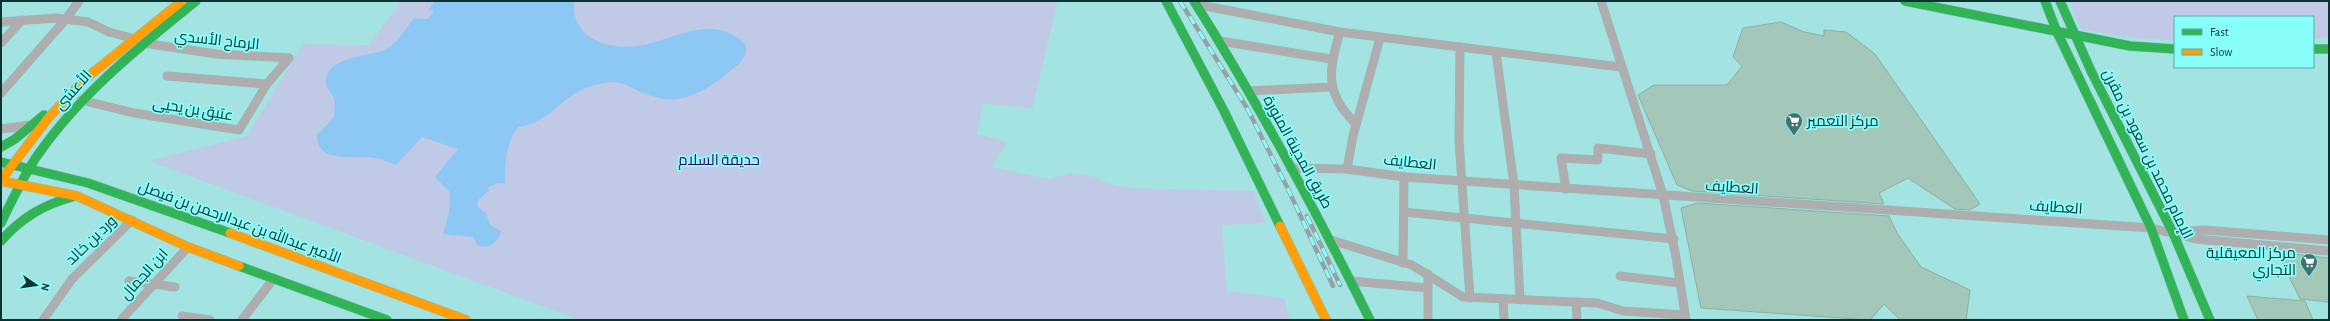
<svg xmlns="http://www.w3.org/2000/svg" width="2330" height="321" font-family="'Alegreya Sans',Cairo,sans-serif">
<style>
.green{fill:#c0cae7}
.water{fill:#8dc7f4}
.building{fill:#a3c8b9;stroke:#8bafa2}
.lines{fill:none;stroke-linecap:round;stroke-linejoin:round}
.street-casing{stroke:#8dbebd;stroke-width:9}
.fast-casing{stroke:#8dbebd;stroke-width:10}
.slow-casing{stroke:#8dbebd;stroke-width:10}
.street{stroke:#afadad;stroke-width:8}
.fast{stroke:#30b455;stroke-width:9}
.slow{stroke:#ff9f0a;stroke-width:9}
.rail-casing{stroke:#95a2a1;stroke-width:4.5}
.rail{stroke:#88fefb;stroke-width:3;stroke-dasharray:9;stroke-linecap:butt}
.labels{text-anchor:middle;stroke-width:3.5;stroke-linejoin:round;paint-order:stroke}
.street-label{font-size:15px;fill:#0c3332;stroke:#88fefb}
.poi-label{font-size:15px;fill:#0c3332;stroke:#88fefb;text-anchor:start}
.park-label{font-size:15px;fill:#42025a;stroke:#88fefb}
</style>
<rect width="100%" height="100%" fill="#a3e3e2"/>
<g class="green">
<path d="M 401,1 L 1058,1 L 1032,109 L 983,103 L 977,134 L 1008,142 L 991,167 L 1049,179 L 1071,173 L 1095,177 L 1109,184 L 1132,188 L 1254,191 L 1265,223 L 1222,225 L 1227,291 L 1284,298 L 1290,320 L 580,320 L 149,161 L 247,136 L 303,44 L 369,45 Z"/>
<path d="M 2069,1 L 2329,1 L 2329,37 L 2313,39 L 2313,17 L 2175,17 L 2175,40 L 2140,39 L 2080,29 Z"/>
</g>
<path class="water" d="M 435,1 L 574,1 C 571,38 606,50 638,46 C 674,40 712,12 745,44 C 749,57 739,64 730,71 C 710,88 683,106 655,97 C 626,89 623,75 589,87 C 558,97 554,121 518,127 C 507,140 504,166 505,183 L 497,183 L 488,188 L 489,191 L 478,200 L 477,206 L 486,213 L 490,225 L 501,231 C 498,243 491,248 478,246 L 473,237 L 443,234 L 449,212 L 450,192 L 435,177 L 458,149 L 422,137 L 396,165 C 389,163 382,159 375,158 C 357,155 316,165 317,135 L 334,117 C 334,111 336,103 334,98 C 331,92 326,89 326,82 C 326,56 371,56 385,50 C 397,44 406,28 414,18 L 428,19 L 434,11 L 428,10 Z"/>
<g class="building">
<path d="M 1781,22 L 1804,32 L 1824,36 L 1824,30 L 1846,32 L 1875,54 L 1980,204 L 1970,210 L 1955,209 L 1908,178 L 1879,193 L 1884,204 L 1692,191 L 1677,185 L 1638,95 L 1654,85 L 1727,85 L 1742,66 L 1733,57 L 1743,28 Z"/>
<path d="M 1698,203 L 1889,216 L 1897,233 L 1921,267 L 1970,290 L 1966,320 L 1900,320 L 1884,304 L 1870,320 L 1701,308 L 1681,208 Z"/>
<path d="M 2277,252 L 2329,258 L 2329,302 L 2300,299 Z"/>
<path d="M 2247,296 L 2305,301 L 2313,320 L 2258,320 Z"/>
</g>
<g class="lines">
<g class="street-casing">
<g id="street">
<path d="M 1601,1 L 1663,195 L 1676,257 L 1686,320"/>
<path d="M 1195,4 L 1340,32 L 1621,67"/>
<path d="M 1,22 L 57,18 L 88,22 L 109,32 L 135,39"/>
<path d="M 1340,32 C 1328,71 1325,94 1356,124"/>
<path d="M 1220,41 L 1331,59"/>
<path d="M 1,43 L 22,20"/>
<path d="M 144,43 L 216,54 L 289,58"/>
<path d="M 1460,47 L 1459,141 L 1470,298"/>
<path d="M 1496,52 L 1514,185 L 1520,300"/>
<path d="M 167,76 L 267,84"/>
<path d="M 1248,91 L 1330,87"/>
<path d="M 1,93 L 66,19 L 79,1"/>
<path d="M 81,100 L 134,113 L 239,130 L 267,84 L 289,58"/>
<path d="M 1,129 L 30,125"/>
<path d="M 1290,168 L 1347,169 L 1404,177 L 2151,228 L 2196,239 L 2329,251"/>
<path d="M 1347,169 L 1353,136 L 1380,38"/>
<path d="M 1566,189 L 1561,158 L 1598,160 L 1598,148 L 1651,154"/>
<path d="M 1404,212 L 1674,239"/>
<path d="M 2175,232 L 2205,230 L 2329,240"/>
<path d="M 1331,240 L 1412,265 L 1463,297 L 1597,303 L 1623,311 L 1685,315"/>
<path d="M 1403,263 L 1404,177"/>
<path d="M 1428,274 L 1428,320"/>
<path d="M 1620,276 L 1680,283"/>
<path d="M 129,281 L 175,287"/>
<path d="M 1351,281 L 1428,288"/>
<path d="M 1503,299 L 1504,320"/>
<path d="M 1576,302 L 1577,320"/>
<path d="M 182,316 L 210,320"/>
<path d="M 43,320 L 72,279 L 132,220"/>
<path d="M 121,320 L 188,247"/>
<path d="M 242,320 L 274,278"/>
</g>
</g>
<g class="fast-casing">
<g id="fast">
<path d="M 1166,1 L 1224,111 L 1280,226"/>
<path d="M 1194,1 C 1259,104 1316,211 1370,320"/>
<path d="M 1905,1 L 2130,46 L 2175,49"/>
<path d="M 2045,1 L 2057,32 L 2151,228 L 2184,320"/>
<path d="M 2060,1 L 2091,71 L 2173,233 L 2210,320"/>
<path d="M 2313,49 L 2329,49"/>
<path d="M 1,147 L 15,139 L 44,115"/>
<path d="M 1,162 L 88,183 L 230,233"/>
<path d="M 1,223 C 12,200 23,177 37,156 C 80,94 138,48 196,1"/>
<path d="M 1,241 C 21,218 43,205 72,197"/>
<path d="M 239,266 L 387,320"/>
</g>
</g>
<g class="slow-casing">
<g id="slow">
<path d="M 1,180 L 49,117 L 85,79 L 182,1"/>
<path d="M 1,181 L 77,196 L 188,247 L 239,266"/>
<path d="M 1280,226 L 1326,320"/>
<path d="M 230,233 L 466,320"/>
</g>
</g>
<use href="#street" class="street"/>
<use href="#fast" class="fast"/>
<use href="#slow" class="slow"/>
<g class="rail-casing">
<g id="rail">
<path d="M 1180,1 L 1247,108 L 1288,189 L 1333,286"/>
<path d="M 1307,216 L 1340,285"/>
</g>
</g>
<use href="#rail" class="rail"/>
</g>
<defs>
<g id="supermarket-pin" transform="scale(0.9)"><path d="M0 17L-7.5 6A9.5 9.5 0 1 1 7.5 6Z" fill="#417170" stroke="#88fefb"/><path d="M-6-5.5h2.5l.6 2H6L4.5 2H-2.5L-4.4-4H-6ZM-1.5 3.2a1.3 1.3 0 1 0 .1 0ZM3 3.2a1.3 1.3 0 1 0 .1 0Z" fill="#fff"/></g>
</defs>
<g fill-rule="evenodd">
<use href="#supermarket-pin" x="1794" y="121"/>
<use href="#supermarket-pin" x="2309" y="262"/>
</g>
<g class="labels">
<g class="street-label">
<text transform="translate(217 40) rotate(6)" y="5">الرماح الأسدي</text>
<text transform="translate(73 90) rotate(-48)" y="5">الأعشى</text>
<text transform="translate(193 109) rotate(9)" y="5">عتيق بن يحيى</text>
<text transform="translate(1298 152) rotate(61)" y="5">طريق المدينة المنورة</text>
<text transform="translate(2148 154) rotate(64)" y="5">الإمام محمد بن سعود بن مقرن</text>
<text transform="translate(1410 162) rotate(6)" y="5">العطايف</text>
<text transform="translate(1732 187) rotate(4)" y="5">العطايف</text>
<text transform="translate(2056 207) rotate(4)" y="5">العطايف</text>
<text transform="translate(240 222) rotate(20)" y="5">الأمير عبدالله بن عبدالرحمن بن فيصل</text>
<text transform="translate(91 240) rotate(-44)" y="5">ورد بن خالد</text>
<text transform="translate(144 274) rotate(-48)" y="5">ابن الجمال</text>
</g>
<g class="poi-label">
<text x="1807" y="126">مركز التعمير</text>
<text x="2296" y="258" text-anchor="end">مركز المعيقلية<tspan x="2296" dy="17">التجاري</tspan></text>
</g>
<g class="park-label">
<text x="719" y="165">حديقة السلام</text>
</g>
</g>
<rect width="2330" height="321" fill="none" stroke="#0c3332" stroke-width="4"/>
<rect x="2174" y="16" width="140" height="52" fill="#88fefb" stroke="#56adab"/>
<rect x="2182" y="29" width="20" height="6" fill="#30b455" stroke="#56adab"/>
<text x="2210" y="36" font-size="12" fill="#0c3332">Fast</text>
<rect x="2182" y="49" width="20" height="6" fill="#ff9f0a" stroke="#56adab"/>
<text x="2210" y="56" font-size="12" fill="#0c3332">Slow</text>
<g transform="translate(36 285) rotate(103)" stroke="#88fefb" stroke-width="3" paint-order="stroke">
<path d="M0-3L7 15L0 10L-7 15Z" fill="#0c3332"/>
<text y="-6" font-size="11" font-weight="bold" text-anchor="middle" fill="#0c3332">N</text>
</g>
</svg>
